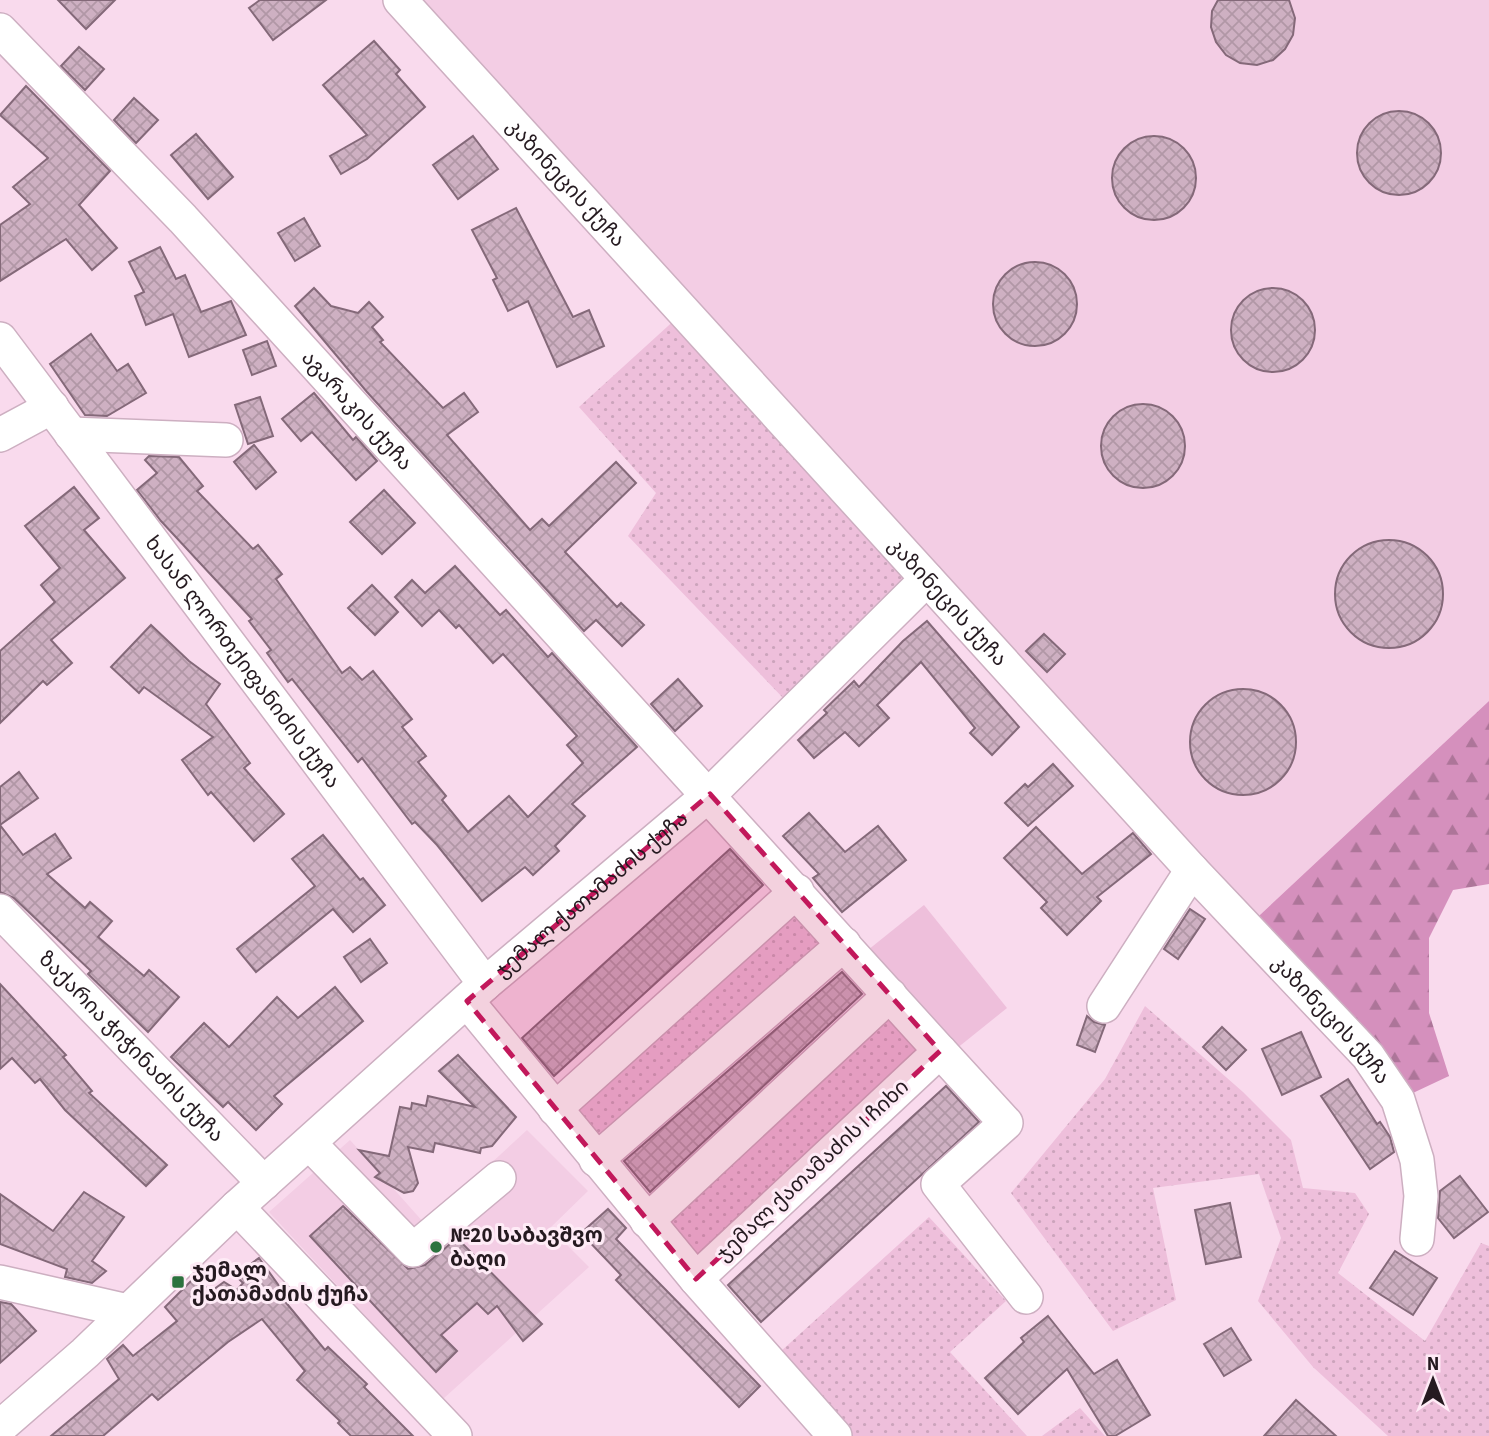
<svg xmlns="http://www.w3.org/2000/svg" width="1489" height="1436" font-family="'Source Sans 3','Noto Sans Georgian',sans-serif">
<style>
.built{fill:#f3cde4}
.grass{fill:url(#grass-dots)}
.forest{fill:url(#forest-firs)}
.pitch{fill:#eebfdb}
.building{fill:url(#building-cross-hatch);stroke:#846979;stroke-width:2}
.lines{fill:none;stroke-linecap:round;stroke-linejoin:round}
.minor-casing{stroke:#cdafc1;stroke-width:36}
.minor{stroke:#fff;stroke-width:33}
.marked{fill:#c2185b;fill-opacity:0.2;stroke:#c2185b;stroke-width:5;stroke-dasharray:14 9;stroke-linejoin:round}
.poi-dot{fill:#2c723e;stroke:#feebf6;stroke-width:2.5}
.labels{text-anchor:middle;stroke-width:6;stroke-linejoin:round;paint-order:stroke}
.street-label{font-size:21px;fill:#251a20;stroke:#feebf6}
.poi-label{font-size:21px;font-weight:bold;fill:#251a20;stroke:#feebf6;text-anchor:start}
</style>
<defs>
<pattern id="grass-dots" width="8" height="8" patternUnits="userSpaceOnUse" patternTransform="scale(1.75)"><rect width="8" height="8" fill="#eebfdb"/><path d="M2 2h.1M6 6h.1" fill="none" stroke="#cca4bc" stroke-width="1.8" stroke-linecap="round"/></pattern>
<pattern id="forest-firs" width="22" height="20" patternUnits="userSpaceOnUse" patternTransform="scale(1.75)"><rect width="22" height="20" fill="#d590bd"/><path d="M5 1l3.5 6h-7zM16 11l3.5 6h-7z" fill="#ad7599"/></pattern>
<pattern id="building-cross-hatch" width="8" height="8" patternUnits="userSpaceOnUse" patternTransform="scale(1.75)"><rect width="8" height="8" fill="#ceb0c2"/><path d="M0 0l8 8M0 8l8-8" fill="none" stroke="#b197a6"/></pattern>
</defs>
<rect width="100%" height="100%" fill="#f9daed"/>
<g class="built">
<path d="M 400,0 L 1489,0 L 1489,701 L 1246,928 Z"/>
<path d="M 527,1130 L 588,1191 L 550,1228 L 589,1267 L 443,1399 L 269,1212 L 350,1140 L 425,1224 Z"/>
</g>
<g class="grass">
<path d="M 679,316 L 912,580 L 785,700 L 628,536 L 656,493 L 579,407 Z"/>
<path d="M 797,891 L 844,944 L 596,1160 L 555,1109 Z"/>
<path d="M 890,995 L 940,1051 L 696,1279 L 648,1219 Z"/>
<path d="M 1145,1006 L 1243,1092 L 1291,1140 L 1303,1188 L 1355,1193 L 1369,1214 L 1338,1273 L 1425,1341 L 1481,1243 L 1489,1246 L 1489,1436 L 1388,1436 L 1313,1367 L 1258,1301 L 1281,1238 L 1259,1174 L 1153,1188 L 1176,1300 L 1113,1331 L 1011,1193 L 1105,1079 Z"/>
<path d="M 929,1217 L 1006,1301 L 950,1352 L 1027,1436 L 835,1436 L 769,1362 Z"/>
<path d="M 1080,1408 L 1105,1436 L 1042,1436 Z"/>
</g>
<path class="forest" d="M 1489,701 L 1489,884 L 1453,890 L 1429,938 L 1429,1013 L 1449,1076 L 1398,1100 L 1246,928 Z"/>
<path class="pitch" d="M 924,905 L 1007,1008 L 951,1053 L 868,950 Z"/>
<g class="building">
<path d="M 58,0 L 115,0 L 86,29 Z"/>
<path d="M 260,0 L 326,0 L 273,40 L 249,8 Z"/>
<path d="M 1218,0 L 1289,0 L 1295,18 L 1293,35 L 1285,49 L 1273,60 L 1257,65 L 1240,63 L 1226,55 L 1216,42 L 1211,27 L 1212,11 Z"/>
<path d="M 374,41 L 400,70 L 396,74 L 425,107 L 367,159 L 341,174 L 330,156 L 367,135 L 323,85 Z"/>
<path d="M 79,47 L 104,69 L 85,90 L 61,66 Z"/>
<path d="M 26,86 L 110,171 L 79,205 L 117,248 L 92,270 L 66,239 L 0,281 L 0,225 L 30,204 L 13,187 L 48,158 L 0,115 Z"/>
<path d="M 134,98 L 158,120 L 136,143 L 114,120 Z"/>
<circle cx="1399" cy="153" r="42"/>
<path d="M 196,134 L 233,177 L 208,199 L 171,155 Z"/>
<path d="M 473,136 L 498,169 L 458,199 L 433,165 Z"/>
<circle cx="1154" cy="178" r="42"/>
<path d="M 516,208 L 573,317 L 589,310 L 604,346 L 557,367 L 528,301 L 508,311 L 493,280 L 497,278 L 472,230 Z"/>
<path d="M 304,218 L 320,246 L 295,261 L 278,233 Z"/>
<path d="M 160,247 L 176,279 L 185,275 L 201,312 L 231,301 L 246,335 L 189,357 L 173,314 L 146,325 L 135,296 L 144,292 L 129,262 Z"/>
<circle cx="1035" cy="304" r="42"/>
<path d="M 314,288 L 331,306 L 358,313 L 369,302 L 383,317 L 372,327 L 383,340 L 380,342 L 443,408 L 464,393 L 478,412 L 447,435 L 530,530 L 542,519 L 549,526 L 616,462 L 636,483 L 565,552 L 617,607 L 621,603 L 644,625 L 622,646 L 596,620 L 584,631 L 367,392 L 295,306 Z"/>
<circle cx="1273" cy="330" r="42"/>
<path d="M 91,334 L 117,371 L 128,364 L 146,393 L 107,416 L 85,415 L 50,364 Z"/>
<path d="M 267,341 L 276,366 L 252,375 L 243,350 Z"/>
<path d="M 314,393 L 353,440 L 356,437 L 377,461 L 356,480 L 312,432 L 301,441 L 282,419 Z"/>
<path d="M 260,397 L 273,436 L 248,444 L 235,405 Z"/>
<circle cx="1143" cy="446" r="42"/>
<path d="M 254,445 L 276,472 L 256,489 L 234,462 Z"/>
<path d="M 149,456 L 179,457 L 203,486 L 197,491 L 253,549 L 258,545 L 282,574 L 276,579 L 342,673 L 350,667 L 362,680 L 373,671 L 412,719 L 402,727 L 426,756 L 418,762 L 446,796 L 442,800 L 468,832 L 509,796 L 528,817 L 583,763 L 567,745 L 577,736 L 503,654 L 493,663 L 459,625 L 456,628 L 439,610 L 422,626 L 395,597 L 412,580 L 425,593 L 455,566 L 500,615 L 506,610 L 548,657 L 552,653 L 637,747 L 572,804 L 585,816 L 555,846 L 559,851 L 533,875 L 525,867 L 482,901 L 437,845 L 415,822 L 412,824 L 362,758 L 358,762 L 292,679 L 288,682 L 267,653 L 271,650 L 249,621 L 252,619 L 161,521 L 137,490 L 157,473 L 145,460 Z"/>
<path d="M 74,487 L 99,518 L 84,530 L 125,578 L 51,640 L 72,663 L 47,685 L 43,681 L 0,723 L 0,651 L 55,602 L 41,585 L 60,568 L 25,526 Z"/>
<path d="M 384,490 L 415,523 L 382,554 L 350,522 Z"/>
<circle cx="1389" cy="594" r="54"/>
<path d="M 372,585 L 398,612 L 375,635 L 348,608 Z"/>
<path d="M 927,621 L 1019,727 L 992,755 L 970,733 L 975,728 L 921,662 L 877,705 L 889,718 L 859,746 L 845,732 L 814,758 L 798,740 L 827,713 L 824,710 L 854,681 L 859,687 L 903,641 Z"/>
<path d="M 151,625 L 189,661 L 220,684 L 206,704 L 250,763 L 244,768 L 284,814 L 254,841 L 211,792 L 208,795 L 182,760 L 213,737 L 144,687 L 139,693 L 111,667 Z"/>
<path d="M 1044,634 L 1065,654 L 1047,672 L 1026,651 Z"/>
<path d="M 678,679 L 702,706 L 675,731 L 651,704 Z"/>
<circle cx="1243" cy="742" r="53"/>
<path d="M 1053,764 L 1073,786 L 1028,826 L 1005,803 L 1025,784 L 1028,787 Z"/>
<path d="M 19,772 L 38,798 L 0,825 L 23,855 L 55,834 L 71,858 L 47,874 L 85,908 L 90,902 L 112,921 L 98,937 L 144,976 L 149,970 L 179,997 L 148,1032 L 88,974 L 91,971 L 14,898 L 0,892 L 0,787 Z"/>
<path d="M 809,813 L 845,852 L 878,826 L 906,860 L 842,912 L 813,878 L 819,874 L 783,836 Z"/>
<path d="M 1036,827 L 1082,874 L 1133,833 L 1151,854 L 1097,897 L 1101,901 L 1067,935 L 1041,908 L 1047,902 L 1004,858 Z"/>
<path d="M 323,835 L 360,880 L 363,878 L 385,905 L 353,932 L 333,909 L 256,972 L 237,949 L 315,886 L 292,859 Z"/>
<path d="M 730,849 L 763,885 L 554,1076 L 522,1038 Z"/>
<path d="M 1190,909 L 1205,919 L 1178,959 L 1164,949 Z"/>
<path d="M 370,939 L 387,963 L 361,982 L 344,957 Z"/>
<path d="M 842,972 L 862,994 L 650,1192 L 624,1161 Z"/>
<path d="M 0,984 L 66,1055 L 63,1057 L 92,1091 L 89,1093 L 167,1165 L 146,1186 L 65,1110 L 40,1079 L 35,1083 L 12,1058 L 0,1069 Z"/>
<path d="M 335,987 L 363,1021 L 274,1096 L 282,1104 L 256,1130 L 228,1102 L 223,1107 L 171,1057 L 204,1023 L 229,1047 L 277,997 L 298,1018 Z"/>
<path d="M 1087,1016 L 1094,1022 L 1105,1025 L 1095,1052 L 1077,1045 Z"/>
<path d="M 1222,1027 L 1246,1050 L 1226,1070 L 1203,1047 Z"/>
<path d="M 1301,1032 L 1321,1077 L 1282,1095 L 1262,1049 Z"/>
<path d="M 458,1055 L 516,1117 L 492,1146 L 481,1148 L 480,1153 L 435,1143 L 433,1152 L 408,1147 L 418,1183 L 413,1191 L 404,1193 L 375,1177 L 380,1173 L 359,1150 L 389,1156 L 400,1107 L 411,1109 L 412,1103 L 426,1106 L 428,1096 L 475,1107 L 439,1071 Z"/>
<path d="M 1348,1079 L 1377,1124 L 1380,1122 L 1390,1137 L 1394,1152 L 1370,1169 L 1321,1096 Z"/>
<path d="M 946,1086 L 979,1122 L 761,1322 L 728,1285 Z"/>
<path d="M 1460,1176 L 1488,1212 L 1454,1238 L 1438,1218 L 1440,1191 Z"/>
<path d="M 84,1192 L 124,1217 L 92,1261 L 106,1271 L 92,1283 L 65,1277 L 67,1269 L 0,1244 L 0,1194 L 53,1231 Z"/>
<path d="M 1230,1203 L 1241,1257 L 1206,1264 L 1195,1210 Z"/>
<path d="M 343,1206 L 408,1269 L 425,1265 L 457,1238 L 542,1324 L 523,1341 L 497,1306 L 488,1314 L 477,1303 L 441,1335 L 457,1351 L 436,1372 L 310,1236 Z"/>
<path d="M 608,1209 L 626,1228 L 616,1239 L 760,1386 L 739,1407 L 616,1280 L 621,1275 L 581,1233 Z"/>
<path d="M 1395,1251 L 1437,1278 L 1413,1315 L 1370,1288 Z"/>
<path d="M 259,1258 L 287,1297 L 283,1299 L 325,1350 L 328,1347 L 367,1384 L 364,1387 L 413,1436 L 351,1436 L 338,1423 L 340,1421 L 297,1380 L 305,1371 L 262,1319 L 228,1342 L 158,1400 L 152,1394 L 103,1436 L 51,1436 L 119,1379 L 107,1359 L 123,1345 L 133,1356 L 177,1321 L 165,1307 L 196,1276 L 210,1292 L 224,1282 L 237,1290 L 243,1283 L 235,1275 Z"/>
<path d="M 0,1302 L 11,1304 L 36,1331 L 0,1363 Z"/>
<path d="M 1048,1316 L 1094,1374 L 1117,1360 L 1150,1415 L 1115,1436 L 1108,1436 L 1067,1369 L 1018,1414 L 985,1378 L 1024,1342 L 1021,1338 Z"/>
<path d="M 1231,1328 L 1251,1360 L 1224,1376 L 1204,1344 Z"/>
<path d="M 1296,1400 L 1336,1436 L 1264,1436 Z"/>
</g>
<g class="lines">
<g class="minor-casing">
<g id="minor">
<path id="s1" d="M 400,0 L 1192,870 L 1368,1056 L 1398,1100 L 1417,1160 L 1421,1196 L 1417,1239"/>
<path id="s2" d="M 0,30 L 183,219 L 940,1051 L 696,1279 L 467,1001"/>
<path id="s3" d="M 0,339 L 485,984"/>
<path d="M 71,434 L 226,440"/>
<path d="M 0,435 L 52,407"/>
<path id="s4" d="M 0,911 L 264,1183"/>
<path d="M 1104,1006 L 1192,870"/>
<path d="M 940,1051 L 1006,1123 L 938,1184 L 1026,1297"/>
<path d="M 555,1109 L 797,891"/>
<path d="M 309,1143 L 413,1250 L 499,1178"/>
<path d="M 596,1160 L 844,944"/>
<path d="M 237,1207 L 455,1436"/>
<path d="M 647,1221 L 890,995"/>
<path d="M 696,1279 L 835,1436"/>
<path d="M 0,1282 L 128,1311"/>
<path id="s5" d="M 0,1427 L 85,1353 L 237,1207 L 485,984 L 710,794 L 927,579"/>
</g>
</g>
<use href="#minor" class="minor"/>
</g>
<path class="marked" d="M 710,794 L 940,1051 L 696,1279 L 467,1001 Z"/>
<g class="poi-dot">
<circle cx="436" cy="1247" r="7"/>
<rect x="171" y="1275" width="14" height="14" rx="3.5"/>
</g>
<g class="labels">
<g class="street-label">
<text dy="7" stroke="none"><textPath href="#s1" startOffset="247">კაზინეცის ქუჩა</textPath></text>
<text dy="7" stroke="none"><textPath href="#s2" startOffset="522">აგარაკის ქუჩა</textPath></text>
<text dy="7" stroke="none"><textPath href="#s1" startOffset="814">კაზინეცის ქუჩა</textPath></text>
<text dy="7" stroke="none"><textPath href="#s3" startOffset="404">ხასან ლორთქიფანიძის ქუჩა</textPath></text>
<text dy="7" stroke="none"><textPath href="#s5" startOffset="796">ჯემალ ქათამაძის ქუჩა</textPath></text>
<text dy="7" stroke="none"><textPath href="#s1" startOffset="1381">კაზინეცის ქუჩა</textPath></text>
<text dy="7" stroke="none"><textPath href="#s4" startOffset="189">ზაქარია ჭიჭინაძის ქუჩა</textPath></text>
<text transform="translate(812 1170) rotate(-43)" y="7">ჯემალ ქათამაძის I ჩიხი</text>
</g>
<g class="poi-label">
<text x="450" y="1242">№20 საბავშვო<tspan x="450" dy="24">ბაღი</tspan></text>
<text x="192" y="1277">ჯემალ<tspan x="192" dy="24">ქათამაძის ქუჩა</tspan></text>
</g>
</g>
<g transform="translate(1433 1380)" stroke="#feebf6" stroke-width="5" paint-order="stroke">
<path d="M0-5L12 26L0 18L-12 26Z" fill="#251a20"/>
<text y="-10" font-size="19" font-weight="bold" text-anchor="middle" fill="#251a20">N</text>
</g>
</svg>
